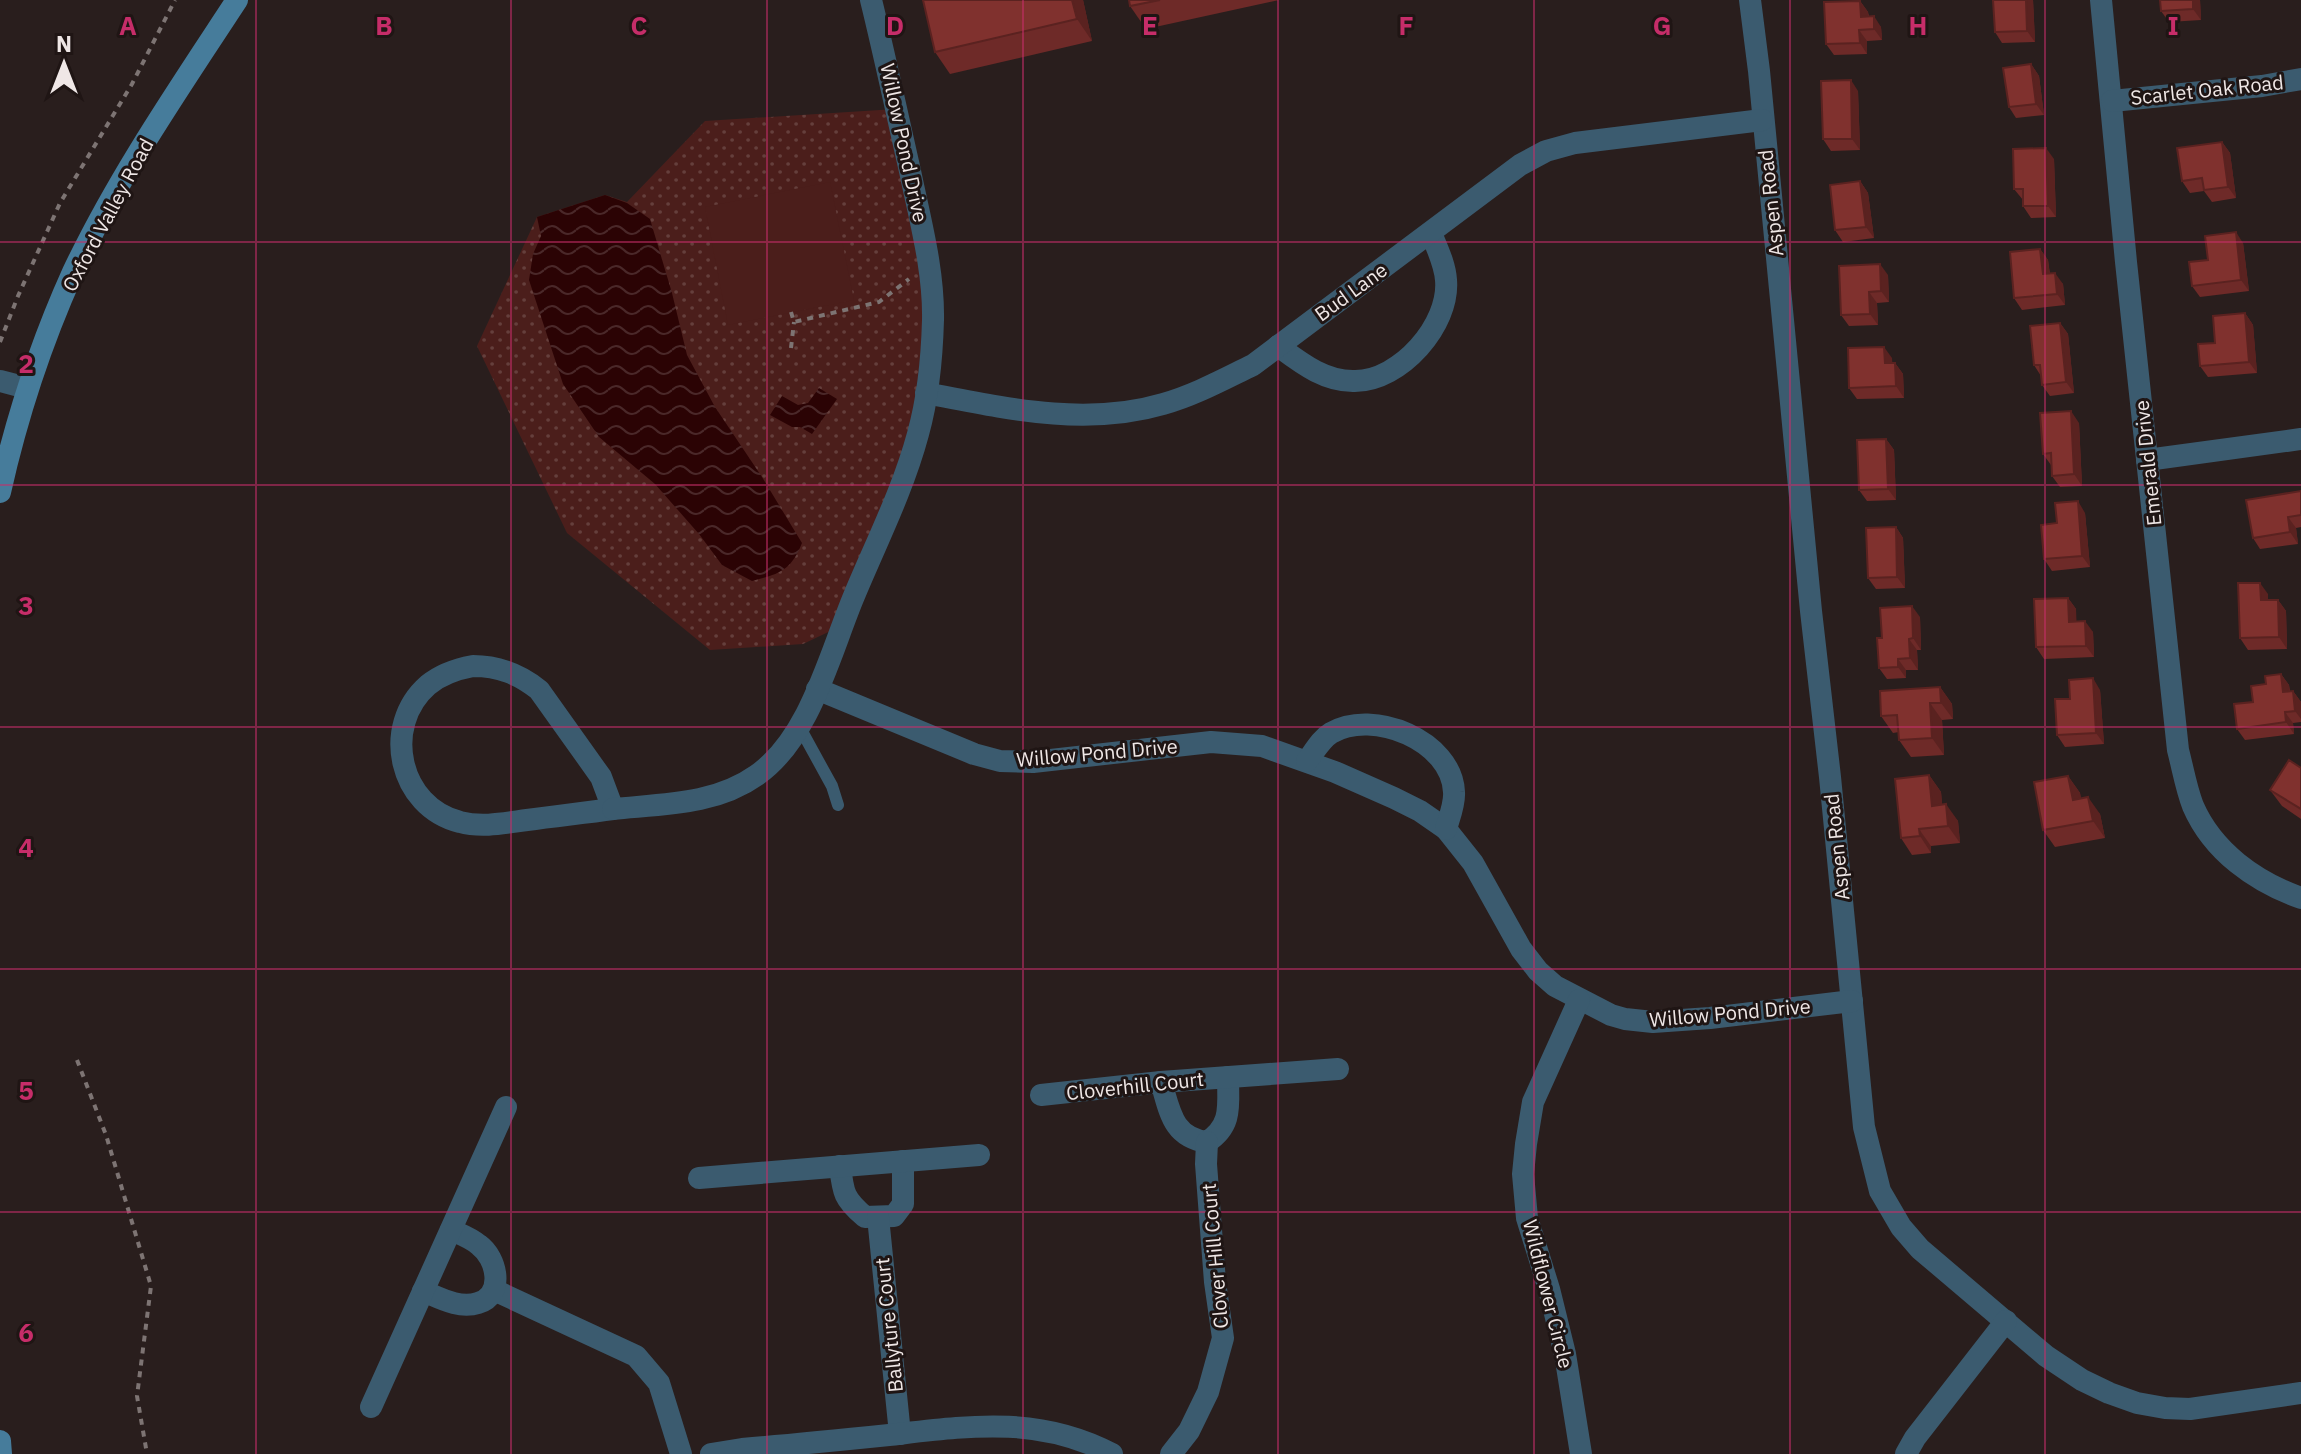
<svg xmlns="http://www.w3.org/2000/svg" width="2301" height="1454" font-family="'IBM Plex Sans',sans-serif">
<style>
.park{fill:url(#park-dots)}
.pitch{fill:#4b1e1b}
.water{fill:url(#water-waves)}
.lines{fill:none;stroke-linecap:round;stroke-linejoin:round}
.path{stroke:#7d7473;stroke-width:4;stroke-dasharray:6 6;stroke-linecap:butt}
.service{stroke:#3b5b6f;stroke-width:12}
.minor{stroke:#3b5b6f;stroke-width:22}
.secondary{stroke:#467c9b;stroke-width:22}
.wall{fill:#6e2a28}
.shaded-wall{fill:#5a2220}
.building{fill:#80312e;stroke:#5a2220;stroke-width:2}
.grid{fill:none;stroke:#c62d69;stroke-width:2;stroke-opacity:0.55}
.labels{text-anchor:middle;stroke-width:6;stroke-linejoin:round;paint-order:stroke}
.street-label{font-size:20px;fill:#efe7e6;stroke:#1f1514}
.grid-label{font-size:26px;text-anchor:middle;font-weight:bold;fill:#c62d69;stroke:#1f1514;stroke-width:6;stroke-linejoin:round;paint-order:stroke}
</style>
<defs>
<pattern id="park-dots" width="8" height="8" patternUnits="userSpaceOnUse" patternTransform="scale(2)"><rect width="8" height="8" fill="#4b1e1b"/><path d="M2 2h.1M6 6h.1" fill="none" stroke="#653f3c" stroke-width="1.8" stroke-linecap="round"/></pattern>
<pattern id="water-waves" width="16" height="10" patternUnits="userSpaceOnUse" patternTransform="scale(2)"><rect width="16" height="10" fill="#2b0304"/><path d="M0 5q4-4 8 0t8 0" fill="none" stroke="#4a2829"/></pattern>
</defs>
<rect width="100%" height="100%" fill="#291e1d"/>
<path class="park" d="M 896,109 L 924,235 L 926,393 L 841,626 L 803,644 L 710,650 L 567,533 L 477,346 L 537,217 L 605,195 L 627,202 L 705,121 Z"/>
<path class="pitch" d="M 830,182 L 854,300 L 728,325 L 705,207 Z"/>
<g class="water">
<path d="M 605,195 L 627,203 L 650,219 L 672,293 L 687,355 L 715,407 L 762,477 L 802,543 C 791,571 779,574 752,581 L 722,565 L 699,534 L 655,484 L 599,437 L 563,384 L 529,280 L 533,254 L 541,236 L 537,217 Z"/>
<path d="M 819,388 L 837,399 L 812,434 L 800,427 L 792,427 L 770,415 L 782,396 L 798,405 L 808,403 Z"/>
</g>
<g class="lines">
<g class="path">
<path d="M 791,312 L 794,322 L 879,302 L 909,279"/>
<path d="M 0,342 L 18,296 L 60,203 L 132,84 L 175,0"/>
<path d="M 791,348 L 794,322"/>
<path d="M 77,1060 L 106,1135 L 151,1286 L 137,1396 L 147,1454"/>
</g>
<path class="service" d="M 799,726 L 832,786 L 838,805"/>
<g class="minor">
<path d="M 1750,0 L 1759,71 L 1811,611 L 1830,777 L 1864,1127 L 1880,1191 L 1901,1227 L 1920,1249 L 2046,1356 L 2082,1380 L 2109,1393 L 2137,1403 L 2165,1408 L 2190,1409 L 2301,1393"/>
<path d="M 2101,0 L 2126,262 L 2178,750 C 2183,769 2186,788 2193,806 C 2213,852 2256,882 2301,898"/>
<path d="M 2112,101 L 2262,86 L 2301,79"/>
<path d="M 1278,346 C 1301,363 1325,382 1355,381 C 1400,381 1450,325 1446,280 C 1445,264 1437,248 1431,233"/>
<path d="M 0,381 L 27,388"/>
<path d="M 926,393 C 1004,408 1085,427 1163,404 C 1195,395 1224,379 1253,365 L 1520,165 L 1546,151 L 1575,143 L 1762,120"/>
<path d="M 2147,460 L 2301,439"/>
<path d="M 473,666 C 499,666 519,674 539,690 L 601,777 L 613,809 C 584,813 556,816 527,820 C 505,823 482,828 460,822 C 399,807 381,726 428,685 C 440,675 457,669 473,666 Z"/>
<path d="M 817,689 L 974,754 L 1000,761 L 1033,762 L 1211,742 L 1262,746 L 1335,772 L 1394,798 L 1420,811 L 1446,829 L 1473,863 L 1521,949 L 1538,971 L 1555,986 L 1611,1015 L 1625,1019 L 1653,1022 L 1710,1018 L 1852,1001"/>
<path d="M 1307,761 C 1314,752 1321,739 1331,733 C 1373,708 1452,741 1454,792 C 1455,804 1449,818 1446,829"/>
<path d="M 613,809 C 663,804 715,805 757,775 C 810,738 830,653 854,596 C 876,543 903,490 918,434 C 928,398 932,357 933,320 C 934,270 920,220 910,171 C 897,114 885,57 871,0"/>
<path d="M 1579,1000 L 1533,1102 L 1526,1144 L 1523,1174 L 1527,1218 L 1549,1289 L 1565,1354 L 1581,1454"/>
<path d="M 1161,1082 C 1170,1111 1172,1137 1207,1142 C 1233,1125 1228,1105 1228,1077"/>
<path d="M 1041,1095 L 1161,1082 L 1338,1069"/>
<path d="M 840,1166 C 843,1193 844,1199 865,1217 L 894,1216 L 903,1204 L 903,1161"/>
<path d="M 699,1178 L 979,1155"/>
<path d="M 878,1217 L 900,1434"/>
<path d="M 494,1290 L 636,1356 L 659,1383 L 681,1454"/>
<path d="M 423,1291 C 440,1298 459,1309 478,1303 C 505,1295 497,1258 479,1245 C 471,1238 460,1234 451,1230"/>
<path d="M 371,1407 L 506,1107"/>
<path d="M 711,1454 L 742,1449 C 791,1445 840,1440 889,1435 C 968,1426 1038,1415 1112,1454"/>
<path d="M 1171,1454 L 1189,1431 L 1208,1392 L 1223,1338 L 1215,1282 L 1206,1164 L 1207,1142"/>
<path d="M 1906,1454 L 1915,1438 L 2006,1321"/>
</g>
<g class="secondary">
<path d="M 0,492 C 17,416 41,343 73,272 C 118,177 180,87 237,0"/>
<path d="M 0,1441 L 1,1454"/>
</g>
</g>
<g class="wall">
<path d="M 1083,0 L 1092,41 L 950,74 L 935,52 Z"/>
<path d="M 1129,0 L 1279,0 L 1146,29 L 1130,6 Z"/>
<path d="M 2033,0 L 2035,42 L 2002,43 L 1995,32 Z"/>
<path d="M 2200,0 L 2201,20 L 2169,22 L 2161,11 Z"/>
<path d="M 1860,1 L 1868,12 L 1869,16 L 1881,27 L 1882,40 L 1867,41 L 1867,54 L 1834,55 L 1826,44 Z"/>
<path d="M 2031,64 L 2039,76 L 2044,115 L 2016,118 L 2009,107 Z"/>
<path d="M 1858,91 L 1860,150 L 1831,151 L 1823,139 Z"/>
<path d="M 2222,142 L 2230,153 L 2236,198 L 2212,202 L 2204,191 L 2190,193 L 2182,181 Z"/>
<path d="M 2054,159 L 2056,217 L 2031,218 L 2023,206 L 2023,200 L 2014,189 Z"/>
<path d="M 1860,181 L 1868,193 L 1874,238 L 1843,242 L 1835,230 Z"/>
<path d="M 2243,243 L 2249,291 L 2200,297 L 2192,286 L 2208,260 Z"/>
<path d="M 2040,249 L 2048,260 L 2050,274 L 2063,284 L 2065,305 L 2022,310 L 2014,298 Z"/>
<path d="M 1888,275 L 1889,302 L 1877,303 L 1878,325 L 1849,326 L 1841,315 Z"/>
<path d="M 2245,313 L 2253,325 L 2257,373 L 2208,377 L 2200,366 Z"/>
<path d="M 2060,323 L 2068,334 L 2074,393 L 2050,396 L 2042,385 L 2041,376 L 2034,365 Z"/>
<path d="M 1892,358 L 1892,363 L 1895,363 L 1903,374 L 1904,398 L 1857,399 L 1849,388 Z"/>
<path d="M 2079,423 L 2082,486 L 2060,487 L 2052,476 L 2051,465 L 2043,454 Z"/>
<path d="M 1886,439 L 1894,450 L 1896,500 L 1867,501 L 1859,490 Z"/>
<path d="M 2301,491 L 2301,527 L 2296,528 L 2298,544 L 2260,549 L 2253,538 Z"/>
<path d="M 2085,513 L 2090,567 L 2052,571 L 2044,559 L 2057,523 Z"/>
<path d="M 1896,527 L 1903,538 L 1905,588 L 1876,589 L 1868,578 Z"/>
<path d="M 2268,594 L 2268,600 L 2278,600 L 2286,611 L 2287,649 L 2248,650 L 2240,638 Z"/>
<path d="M 2068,598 L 2076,609 L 2076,622 L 2093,632 L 2094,657 L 2044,659 L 2036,647 Z"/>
<path d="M 1920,617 L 1921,650 L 1917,650 L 1918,670 L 1906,670 L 1906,678 L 1887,679 L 1879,668 L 1882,638 Z"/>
<path d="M 2281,674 L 2289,685 L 2290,691 L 2293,691 L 2301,702 L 2301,722 L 2293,723 L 2294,734 L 2245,740 L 2237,729 L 2253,702 L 2266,684 Z"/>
<path d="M 1940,687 L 1952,704 L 1953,719 L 1942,720 L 1944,755 L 1911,757 L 1899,740 L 1899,732 L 1893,733 L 1881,716 Z"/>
<path d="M 2100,690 L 2104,744 L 2065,747 L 2057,735 L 2070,699 Z"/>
<path d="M 2301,768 L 2301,819 L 2282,806 L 2270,790 Z"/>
<path d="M 1929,775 L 1941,792 L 1942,805 L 1958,821 L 1960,843 L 1931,846 L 1931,853 L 1912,855 L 1901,838 Z"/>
<path d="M 2068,776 L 2080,793 L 2081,799 L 2100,814 L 2105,838 L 2055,847 L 2043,830 Z"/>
</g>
<g class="shaded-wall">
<path d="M 1072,0 L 1083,0 L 1092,41 L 1077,19 Z"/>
<path d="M 2026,0 L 2033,0 L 2035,42 L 2027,31 Z"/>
<path d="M 2193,0 L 2200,0 L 2201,20 L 2193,9 Z"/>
<path d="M 1860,1 L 1868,12 L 1869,28 L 1861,17 Z"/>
<path d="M 1874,16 L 1881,27 L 1882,40 L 1874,29 Z"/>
<path d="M 1859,30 L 1867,41 L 1867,54 L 1860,43 Z"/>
<path d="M 2031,64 L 2039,76 L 2044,115 L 2036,104 Z"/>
<path d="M 1851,80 L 1858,91 L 1860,150 L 1852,139 Z"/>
<path d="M 2222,142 L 2230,153 L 2236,198 L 2228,187 Z"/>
<path d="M 2046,148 L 2054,159 L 2056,217 L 2048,206 Z"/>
<path d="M 1860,181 L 1868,193 L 1874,238 L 1866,227 Z"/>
<path d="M 2236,232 L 2243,243 L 2249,291 L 2241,280 Z"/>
<path d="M 2040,249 L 2048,260 L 2051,286 L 2043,274 Z"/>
<path d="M 1880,264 L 1888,275 L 1889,302 L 1881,291 Z"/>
<path d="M 2055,273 L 2063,284 L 2065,305 L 2057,294 Z"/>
<path d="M 1869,292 L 1877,303 L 1878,325 L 1870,314 Z"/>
<path d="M 2245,313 L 2253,325 L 2257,373 L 2249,362 Z"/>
<path d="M 2060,323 L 2068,334 L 2074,393 L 2066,382 Z"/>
<path d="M 1884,347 L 1892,358 L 1893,375 L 1885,363 Z"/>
<path d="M 1895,363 L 1903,374 L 1904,398 L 1896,386 Z"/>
<path d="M 2071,411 L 2079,423 L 2082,486 L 2074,474 Z"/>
<path d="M 1886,439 L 1894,450 L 1896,500 L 1888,489 Z"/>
<path d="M 2078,501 L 2085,513 L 2090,567 L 2082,556 Z"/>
<path d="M 2288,517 L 2296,528 L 2298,544 L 2290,532 Z"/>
<path d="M 1896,527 L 1903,538 L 1905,588 L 1897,577 Z"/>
<path d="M 2260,583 L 2268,594 L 2268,612 L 2261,600 Z"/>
<path d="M 2068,598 L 2076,609 L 2077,633 L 2069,622 Z"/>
<path d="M 2278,600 L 2286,611 L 2287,649 L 2279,637 Z"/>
<path d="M 1912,606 L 1920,617 L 1921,650 L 1913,638 Z"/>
<path d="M 2085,621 L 2093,632 L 2094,657 L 2086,646 Z"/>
<path d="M 1909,639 L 1917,650 L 1918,670 L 1910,658 Z"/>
<path d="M 1898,659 L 1906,670 L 1906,678 L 1898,667 Z"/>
<path d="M 2281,674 L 2289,685 L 2291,703 L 2283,692 Z"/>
<path d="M 2093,678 L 2100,690 L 2104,744 L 2096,733 Z"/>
<path d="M 1940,687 L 1952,704 L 1953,719 L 1941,703 Z"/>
<path d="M 2293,691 L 2301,702 L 2301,719 L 2295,711 Z"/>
<path d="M 1930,703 L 1942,720 L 1944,755 L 1932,738 Z"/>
<path d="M 2285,712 L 2293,723 L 2294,734 L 2286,722 Z"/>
<path d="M 1929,775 L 1941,792 L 1944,823 L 1932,806 Z"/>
<path d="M 2068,776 L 2080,793 L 2084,817 L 2073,800 Z"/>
<path d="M 2088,797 L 2100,814 L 2105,838 L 2093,821 Z"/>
<path d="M 1946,804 L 1958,821 L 1960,843 L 1948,826 Z"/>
<path d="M 1919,829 L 1931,846 L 1931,853 L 1920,836 Z"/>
</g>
<g class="building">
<path d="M 923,0 L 1072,0 L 1077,19 L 935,52 Z"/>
<path d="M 1129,0 L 1160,0 L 1130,6 Z"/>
<path d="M 1993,0 L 2026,0 L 2027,31 L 1995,32 Z"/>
<path d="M 2160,0 L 2193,0 L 2193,9 L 2161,11 Z"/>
<path d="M 1860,1 L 1861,17 L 1874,16 L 1874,29 L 1859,30 L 1860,43 L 1826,44 L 1824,2 Z"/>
<path d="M 2031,64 L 2036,104 L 2009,107 L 2003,68 Z"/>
<path d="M 1851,80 L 1852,139 L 1823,139 L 1821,81 Z"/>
<path d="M 2222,142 L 2228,187 L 2204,190 L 2202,178 L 2182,181 L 2177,148 Z"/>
<path d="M 2046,148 L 2048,206 L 2023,206 L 2023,189 L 2014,189 L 2013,149 Z"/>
<path d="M 1860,181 L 1866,227 L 1835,230 L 1830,185 Z"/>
<path d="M 2236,232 L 2241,280 L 2192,286 L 2189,262 L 2208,260 L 2205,236 Z"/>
<path d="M 2040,249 L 2043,274 L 2055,273 L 2057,294 L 2014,298 L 2010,252 Z"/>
<path d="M 1880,264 L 1881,291 L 1869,292 L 1870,314 L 1841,315 L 1839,266 Z"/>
<path d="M 2245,313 L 2249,362 L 2200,366 L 2198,344 L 2215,343 L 2213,316 Z"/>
<path d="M 2060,323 L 2066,382 L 2042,385 L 2040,365 L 2034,365 L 2030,326 Z"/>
<path d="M 1884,347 L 1885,363 L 1895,363 L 1896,386 L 1849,388 L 1848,348 Z"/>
<path d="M 2071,411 L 2074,474 L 2052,476 L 2051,453 L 2043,454 L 2040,413 Z"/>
<path d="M 1886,439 L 1888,489 L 1859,490 L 1857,440 Z"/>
<path d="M 2301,491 L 2301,515 L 2288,517 L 2290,532 L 2253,538 L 2246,500 Z"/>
<path d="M 2078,501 L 2082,556 L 2044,559 L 2041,525 L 2057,523 L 2055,503 Z"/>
<path d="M 1896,527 L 1897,577 L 1868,578 L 1866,528 Z"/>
<path d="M 2238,583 L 2260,583 L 2261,600 L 2278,600 L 2279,637 L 2240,638 Z"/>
<path d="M 2068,598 L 2069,622 L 2085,621 L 2086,646 L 2036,647 L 2034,599 Z"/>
<path d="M 1912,606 L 1913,638 L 1909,639 L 1910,658 L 1898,659 L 1898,667 L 1879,668 L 1877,638 L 1882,638 L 1880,608 Z"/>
<path d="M 2281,674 L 2283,692 L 2293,691 L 2295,711 L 2285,712 L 2286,722 L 2237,729 L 2234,704 L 2253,702 L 2251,686 L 2266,684 L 2265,676 Z"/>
<path d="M 2093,678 L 2096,733 L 2057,735 L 2055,699 L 2070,699 L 2069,680 Z"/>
<path d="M 1940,687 L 1941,703 L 1930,703 L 1932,738 L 1899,740 L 1897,715 L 1881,716 L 1880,691 Z"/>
<path d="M 2289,760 L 2301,768 L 2301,809 L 2270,790 Z"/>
<path d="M 1929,775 L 1932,806 L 1946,804 L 1948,826 L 1919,829 L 1920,836 L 1901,838 L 1895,779 Z"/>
<path d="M 2068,776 L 2073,800 L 2088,797 L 2093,821 L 2043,830 L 2034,782 Z"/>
</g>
<path class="grid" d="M 256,0 L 256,1454M 511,0 L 511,1454M 767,0 L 767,1454M 1023,0 L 1023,1454M 1278,0 L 1278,1454M 1534,0 L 1534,1454M 1790,0 L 1790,1454M 2045,0 L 2045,1454M 0,242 L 2301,242M 0,485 L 2301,485M 0,727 L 2301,727M 0,969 L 2301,969M 0,1212 L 2301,1212"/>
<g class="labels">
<g class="street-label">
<text transform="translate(2207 90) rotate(-6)" y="7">Scarlet Oak Road</text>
<text transform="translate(904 143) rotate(78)" y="7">Willow Pond Drive</text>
<text transform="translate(1771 203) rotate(-96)" y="7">Aspen Road</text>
<text transform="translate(108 215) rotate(-62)" y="7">Oxford Valley Road</text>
<text transform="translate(1351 292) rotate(-36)" y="7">Bud Lane</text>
<text transform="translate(2148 463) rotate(-96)" y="7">Emerald Drive</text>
<text transform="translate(1097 753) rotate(-5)" y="7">Willow Pond Drive</text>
<text transform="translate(1837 847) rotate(-96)" y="7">Aspen Road</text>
<text transform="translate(1730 1013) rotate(-5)" y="7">Willow Pond Drive</text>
<text transform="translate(1135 1086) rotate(-6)" y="7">Cloverhill Court</text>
<text transform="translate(1215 1256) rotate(-95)" y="7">Clover Hill Court</text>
<text transform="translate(1548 1294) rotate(76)" y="7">Wildflower Circle</text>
<text transform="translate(889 1325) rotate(-96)" y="7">Ballyture Court</text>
</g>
</g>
<g class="grid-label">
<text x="128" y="35">A</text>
<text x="384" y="35">B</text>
<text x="639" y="35">C</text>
<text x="895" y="35">D</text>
<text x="1150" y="35">E</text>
<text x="1406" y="35">F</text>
<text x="1662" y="35">G</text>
<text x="1918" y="35">H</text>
<text x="2173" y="35">I</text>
<text x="26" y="373">2</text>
<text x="26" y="615">3</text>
<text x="26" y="857">4</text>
<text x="26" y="1100">5</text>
<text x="26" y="1342">6</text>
</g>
<g transform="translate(64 64)" stroke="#1f1514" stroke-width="6" paint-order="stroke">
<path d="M0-6L14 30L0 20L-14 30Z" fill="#efe7e6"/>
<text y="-12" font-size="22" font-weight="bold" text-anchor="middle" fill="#efe7e6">N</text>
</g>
</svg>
